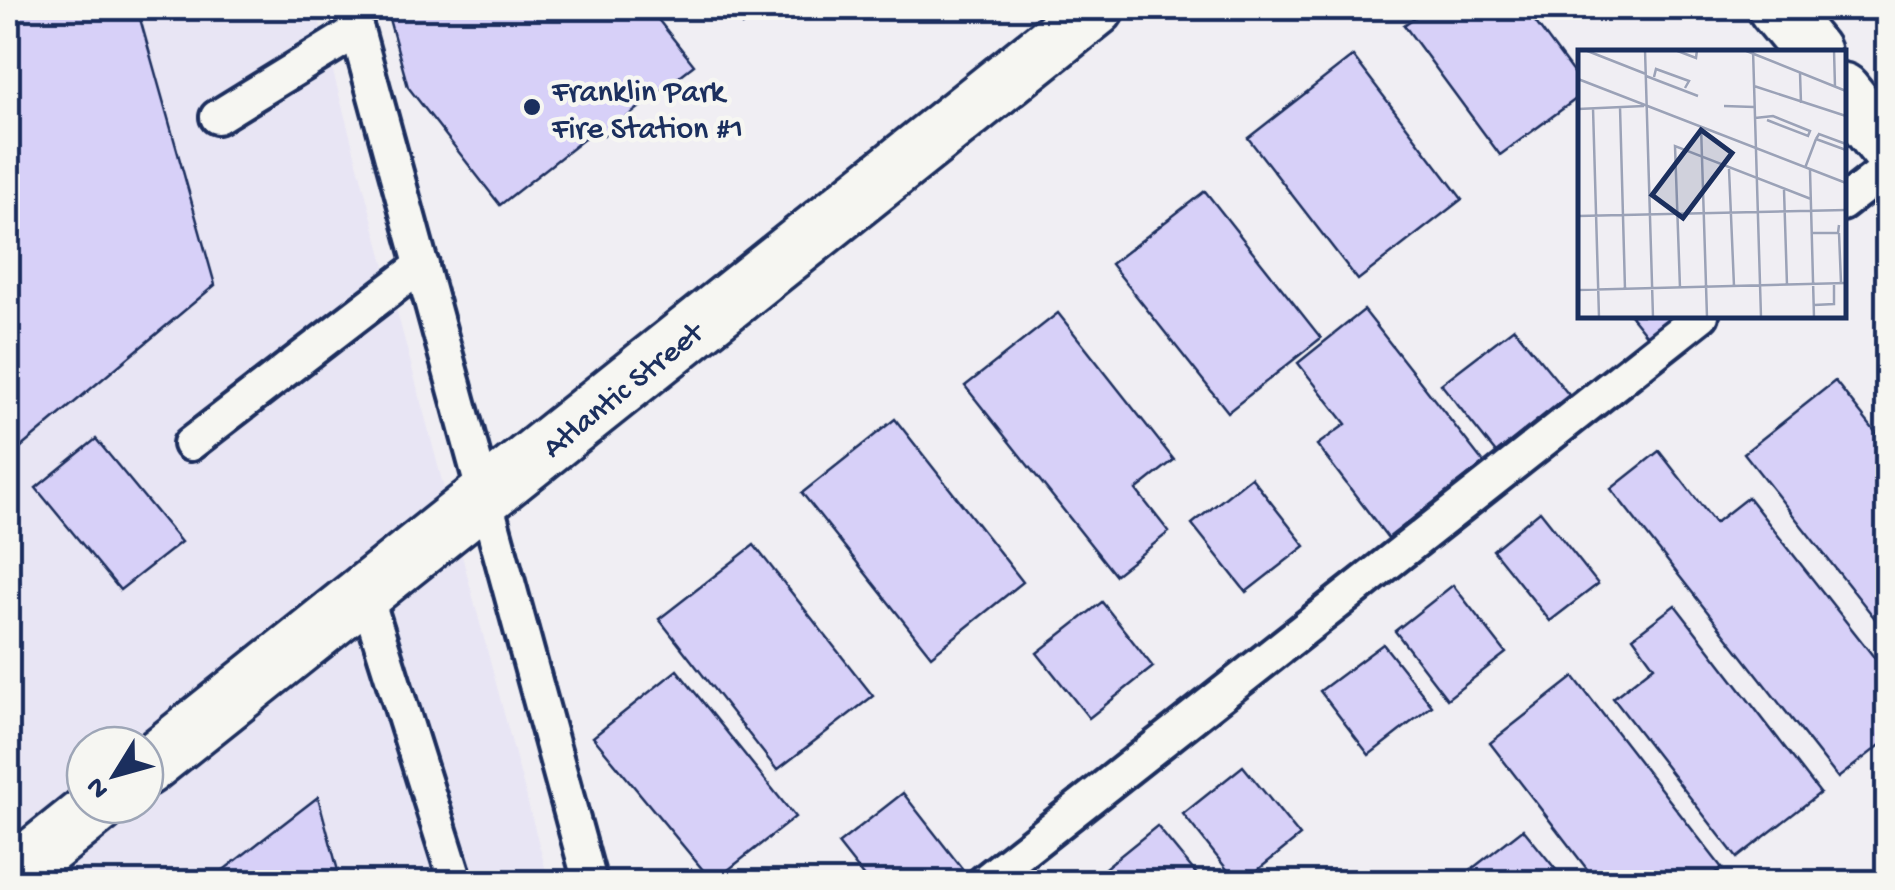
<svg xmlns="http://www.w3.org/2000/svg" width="1895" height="890" font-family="'Gochi Hand',sans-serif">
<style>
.built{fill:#e8e5f4;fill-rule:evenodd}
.building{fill:#d7d0f8;stroke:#1b2f5e;stroke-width:2.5}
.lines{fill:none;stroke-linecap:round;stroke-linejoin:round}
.lane-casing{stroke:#1b2f5e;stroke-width:40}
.street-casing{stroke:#1b2f5e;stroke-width:62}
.lane{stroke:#f6f6f2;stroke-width:32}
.street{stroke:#f6f6f2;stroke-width:55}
.poi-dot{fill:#1b2f5e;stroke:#f6f6f2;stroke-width:4}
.labels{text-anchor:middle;stroke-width:9;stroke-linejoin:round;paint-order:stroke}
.poi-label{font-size:32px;fill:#1b2f5e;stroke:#f6f6f2;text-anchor:start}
.street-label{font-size:32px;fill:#1b2f5e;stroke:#f6f6f2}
.inset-road{fill:none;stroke:#9ba2b7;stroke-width:2.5}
.view{fill:#1b2f5e;fill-opacity:0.15;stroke:#1b2f5e;stroke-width:5}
.inset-edge{fill:none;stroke:#1b2f5e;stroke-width:5}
</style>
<rect width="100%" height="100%" fill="#f0eef3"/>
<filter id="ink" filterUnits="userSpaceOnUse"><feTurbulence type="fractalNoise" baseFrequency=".01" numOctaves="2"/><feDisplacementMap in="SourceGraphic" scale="20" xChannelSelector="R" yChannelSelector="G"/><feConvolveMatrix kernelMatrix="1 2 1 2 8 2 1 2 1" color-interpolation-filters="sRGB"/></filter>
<g filter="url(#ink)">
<path class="built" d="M 8,8 L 316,8 L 549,882 L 8,882 ZM 85,745 L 145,745 L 145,805 L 85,805 Z"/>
<g class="building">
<path d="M 8,8 L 137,8 L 215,285 L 8,458 Z"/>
<path d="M 386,8 L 649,8 L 694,65 L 604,135 L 598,128 L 500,205 L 408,87 Z"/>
<path d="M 728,8 L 764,8 L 742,25 Z"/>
<path d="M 1428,8 L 1525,8 L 1580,82 L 1580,96 L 1500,155 L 1404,25 Z"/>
<path d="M 1353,56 L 1462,199 L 1358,280 L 1248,138 Z"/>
<path d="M 1205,191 L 1321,338 L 1228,412 L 1111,264 Z"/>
<path d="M 1364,310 L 1484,463 L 1388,538 L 1317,445 L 1346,424 L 1298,363 Z"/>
<path d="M 1058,313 L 1174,460 L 1136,490 L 1169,532 L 1115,575 L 965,386 Z"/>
<path d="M 1630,315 L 1674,315 L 1647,336 Z"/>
<path d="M 1514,328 L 1569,395 L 1496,453 L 1441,384 Z"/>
<path d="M 1835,381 L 1888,448 L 1888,635 L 1744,453 Z"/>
<path d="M 895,419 L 1023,582 L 931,656 L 802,493 Z"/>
<path d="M 96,439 L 181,542 L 120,590 L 36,488 Z"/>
<path d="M 1659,451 L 1715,523 L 1748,497 L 1888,675 L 1888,739 L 1838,778 L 1611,489 Z"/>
<path d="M 1251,477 L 1305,546 L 1246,592 L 1192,524 Z"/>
<path d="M 1540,511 L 1598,584 L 1550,621 L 1493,550 Z"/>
<path d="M 754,545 L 873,696 L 777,770 L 659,619 Z"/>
<path d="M 1453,585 L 1506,653 L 1447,699 L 1395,631 Z"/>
<path d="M 1102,602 L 1153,667 L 1089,718 L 1037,653 Z"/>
<path d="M 1675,605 L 1820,793 L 1737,858 L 1613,698 L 1654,666 L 1633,637 Z"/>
<path d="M 1383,644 L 1432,706 L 1369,755 L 1320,691 Z"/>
<path d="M 677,670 L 795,817 L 713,882 L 593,737 Z"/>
<path d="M 1574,677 L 1722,868 L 1703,882 L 1597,882 L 1490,743 Z"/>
<path d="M 1243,766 L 1300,836 L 1243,882 L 1237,882 L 1183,814 Z"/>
<path d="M 903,793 L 968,876 L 960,882 L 868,882 L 838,844 Z"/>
<path d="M 318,797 L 341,882 L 208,882 Z"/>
<path d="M 1157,826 L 1203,882 L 1092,882 L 1090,880 Z"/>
<path d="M 1523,829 L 1566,882 L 1455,882 Z"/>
</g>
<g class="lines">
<g class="lane-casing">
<g id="lane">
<path d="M 351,8 L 590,882"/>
<path d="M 217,117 L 357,31"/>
<path d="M 1842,204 L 1888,168"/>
<path d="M 190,444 L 422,265"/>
<path d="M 365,592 L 456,882"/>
<path d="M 984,882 L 1702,315"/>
</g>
</g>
<g class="street-casing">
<g id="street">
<path d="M 1776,8 L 1812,52"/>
<path d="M 1842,91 L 1888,148"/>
<path d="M 145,768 L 1096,8"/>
<path d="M 8,878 L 99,805"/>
</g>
</g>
<use href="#lane" class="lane"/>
<use href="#street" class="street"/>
</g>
</g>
<circle class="poi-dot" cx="532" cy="107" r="10"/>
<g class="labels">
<g class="poi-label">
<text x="552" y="100">Franklin Park<tspan x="552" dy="37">Fire Station #1</tspan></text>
</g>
<g class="street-label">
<text transform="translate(621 388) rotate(-39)" y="11">Atlantic Street</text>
</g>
</g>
<g transform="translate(1578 50)">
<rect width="268" height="268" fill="#f0eef3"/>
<path class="inset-road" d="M 7,0 L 68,24M 67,0 L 75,267M 97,0 L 118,8 L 119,0M 166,0 L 268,41M 175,0 L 183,267M 256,0 L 257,37M 222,23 L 223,53M 68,26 L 120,46M 76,27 L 78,19 L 111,31 L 107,38M 0,29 L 268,133M 176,36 L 268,66M 146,56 L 176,57M 42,57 L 47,239M 15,58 L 21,267M 0,59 L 66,56M 177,68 L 195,66 L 232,81 L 230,86 L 189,70M 123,76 L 129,267M 238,89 L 241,84 L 268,94M 238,89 L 268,100M 227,118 L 238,89M 151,119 L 156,236M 232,120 L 236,267M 206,140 L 209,235M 0,166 L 268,160M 234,183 L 260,183 L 261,175M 261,183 L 263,233M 102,238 L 97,96 L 233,149M 0,240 L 268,233M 236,255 L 256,254 L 256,233"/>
<path class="view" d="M 123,80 L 154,103 L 105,168 L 74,145 Z"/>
<rect width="268" height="268" class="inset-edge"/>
</g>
<rect width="1895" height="890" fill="none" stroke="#f6f6f2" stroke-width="40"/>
<rect x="20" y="20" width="1855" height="850" fill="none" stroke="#1b2f5e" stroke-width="4" filter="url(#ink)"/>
<g transform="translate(115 775) rotate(233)"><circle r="48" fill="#f6f6f2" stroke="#9ea6b7" stroke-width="2.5"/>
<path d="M0-8L18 38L0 25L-18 38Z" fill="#1b2f5e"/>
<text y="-15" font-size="28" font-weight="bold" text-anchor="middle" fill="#1b2f5e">N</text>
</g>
</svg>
